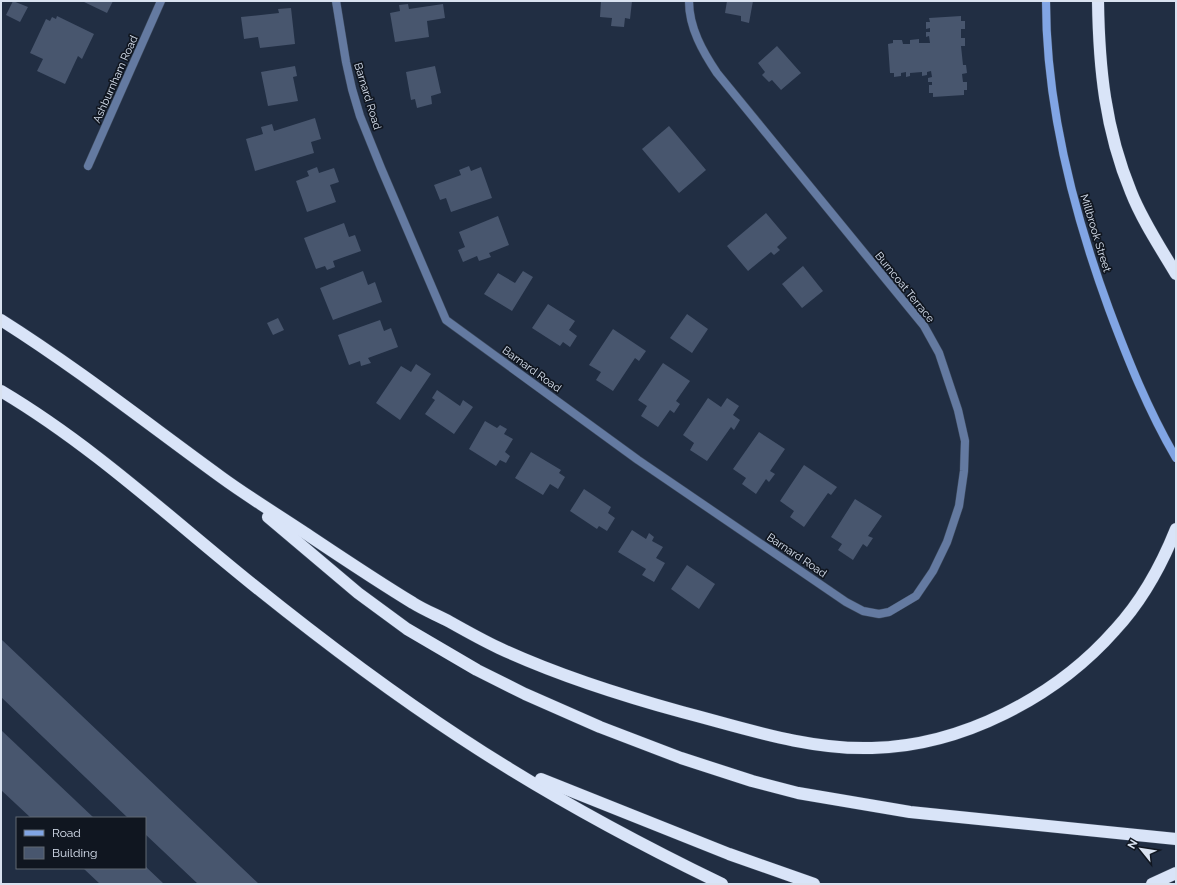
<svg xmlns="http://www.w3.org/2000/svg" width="1177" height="885" font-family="Raleway,sans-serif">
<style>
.building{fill:#48566e}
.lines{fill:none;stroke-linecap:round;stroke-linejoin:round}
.street-casing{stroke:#3e4b5f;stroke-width:9}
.secondary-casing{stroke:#3e4b5f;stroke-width:9}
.highway-casing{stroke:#3e4b5f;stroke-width:13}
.street{stroke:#647aa1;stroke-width:8}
.secondary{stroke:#81a5e4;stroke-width:8}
.highway{stroke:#d9e4f8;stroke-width:12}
.labels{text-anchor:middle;stroke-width:3.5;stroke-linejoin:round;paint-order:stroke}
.street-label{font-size:11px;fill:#d9e2f0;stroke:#101620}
</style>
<rect width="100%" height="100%" fill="#212e43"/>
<g class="building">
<path d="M 13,1 L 28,7 L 20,22 L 6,15 Z"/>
<path d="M 82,1 L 113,1 L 107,13 Z"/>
<path d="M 601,1 L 632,1 L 630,19 L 625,18 L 624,27 L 611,26 L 612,18 L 600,17 Z"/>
<path d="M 727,1 L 753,1 L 749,23 L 741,21 L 741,16 L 725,13 Z"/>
<path d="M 408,4 L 409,9 L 443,4 L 445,18 L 427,21 L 429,37 L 395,42 L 390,13 L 400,11 L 399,5 Z"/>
<path d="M 291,8 L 295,44 L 260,48 L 258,37 L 244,39 L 241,17 L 279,13 L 278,9 Z"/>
<path d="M 57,16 L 94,34 L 82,59 L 78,56 L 65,84 L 37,71 L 43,59 L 30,53 L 46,19 L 50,21 L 52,17 L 56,19 Z"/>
<path d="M 961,16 L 961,21 L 965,21 L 965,29 L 961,29 L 961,38 L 965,38 L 965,46 L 961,46 L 963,65 L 966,65 L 967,73 L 962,74 L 963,82 L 967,82 L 967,90 L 964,90 L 964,95 L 933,97 L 933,93 L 929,93 L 929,85 L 932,85 L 932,82 L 928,82 L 928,78 L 932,77 L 931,71 L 927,72 L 927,75 L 922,76 L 922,72 L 910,73 L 910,76 L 906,77 L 906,72 L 901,73 L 901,76 L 894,77 L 894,73 L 890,73 L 888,44 L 893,43 L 893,40 L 902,40 L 903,44 L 910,44 L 910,40 L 919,39 L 919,43 L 930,43 L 929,36 L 926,37 L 926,32 L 930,32 L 930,28 L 926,29 L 926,22 L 930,22 L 929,18 Z"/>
<path d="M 777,46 L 801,73 L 781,90 L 772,80 L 769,82 L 762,75 L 765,72 L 758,63 Z"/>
<path d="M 295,66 L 297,76 L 293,77 L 298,101 L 268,106 L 261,72 Z"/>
<path d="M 435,66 L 441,93 L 431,96 L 432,104 L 417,108 L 415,99 L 411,100 L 406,72 Z"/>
<path d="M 315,118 L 321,139 L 311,142 L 314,153 L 255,171 L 246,139 L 263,134 L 261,127 L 272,124 L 274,131 Z"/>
<path d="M 669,126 L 706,170 L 679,193 L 642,149 Z"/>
<path d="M 469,166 L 471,171 L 481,167 L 492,198 L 451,212 L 446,198 L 440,200 L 434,185 L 461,175 L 459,170 Z"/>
<path d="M 317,167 L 319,173 L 334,168 L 339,182 L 330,185 L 336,202 L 307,212 L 296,181 L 309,176 L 307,171 Z"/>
<path d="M 766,213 L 787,238 L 777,247 L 780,250 L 774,255 L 771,252 L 748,271 L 727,246 Z"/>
<path d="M 498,216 L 509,245 L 489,253 L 491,257 L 479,261 L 477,256 L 463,262 L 458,250 L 465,247 L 459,232 Z"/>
<path d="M 344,223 L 349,237 L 355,235 L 361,251 L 333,261 L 335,267 L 327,270 L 325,266 L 316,269 L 304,238 Z"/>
<path d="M 803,266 L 823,291 L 802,308 L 782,284 Z"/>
<path d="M 363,271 L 368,285 L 375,282 L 382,302 L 333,320 L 320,288 Z"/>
<path d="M 523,271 L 533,277 L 512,311 L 484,294 L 498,273 L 515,283 Z"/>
<path d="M 548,304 L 575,321 L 569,330 L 577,336 L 570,347 L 563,342 L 560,346 L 532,328 Z"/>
<path d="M 687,314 L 708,329 L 692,353 L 670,338 Z"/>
<path d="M 278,318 L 284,330 L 273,335 L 267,323 Z"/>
<path d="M 380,320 L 384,331 L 391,328 L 398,347 L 368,358 L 371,363 L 361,366 L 360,361 L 349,365 L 338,335 Z"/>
<path d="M 613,329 L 646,351 L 639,361 L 635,358 L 613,391 L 596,380 L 601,372 L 589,365 Z"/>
<path d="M 663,363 L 690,381 L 676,401 L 680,404 L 674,413 L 670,410 L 658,427 L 641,416 L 647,406 L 638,400 Z"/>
<path d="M 416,364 L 431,374 L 400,420 L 376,403 L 401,366 L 411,372 Z"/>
<path d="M 437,390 L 460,406 L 463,400 L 473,407 L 454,434 L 425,414 L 435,400 L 432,398 Z"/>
<path d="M 708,398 L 721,407 L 727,398 L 739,406 L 733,415 L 740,420 L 734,430 L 731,427 L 707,461 L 690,450 L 694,443 L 683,435 Z"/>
<path d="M 485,421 L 497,428 L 500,425 L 507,429 L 504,434 L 513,439 L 505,452 L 510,456 L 506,463 L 500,460 L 496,466 L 469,449 Z"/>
<path d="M 759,432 L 785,449 L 770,471 L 775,474 L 769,482 L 766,479 L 756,494 L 742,484 L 746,478 L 733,469 Z"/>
<path d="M 531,452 L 561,470 L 559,473 L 565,477 L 558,489 L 550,484 L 543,495 L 515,478 Z"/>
<path d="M 804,465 L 837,487 L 831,495 L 828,493 L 804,527 L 790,517 L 794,511 L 780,501 Z"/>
<path d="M 584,489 L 611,507 L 608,513 L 615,518 L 607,531 L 599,526 L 597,529 L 570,511 Z"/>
<path d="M 855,499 L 882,516 L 868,536 L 873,538 L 867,547 L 863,544 L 853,560 L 838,550 L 842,544 L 831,537 Z"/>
<path d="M 632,530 L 646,539 L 649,533 L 654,537 L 652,541 L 663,547 L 656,558 L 665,563 L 654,582 L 642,575 L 646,569 L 618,552 Z"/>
<path d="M 687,565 L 715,584 L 699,609 L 671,589 Z"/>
<path d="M 1,639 L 259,884 L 198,884 L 145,834 L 145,818 L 128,818 L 1,697 Z"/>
<path d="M 1,730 L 94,818 L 31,818 L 1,790 Z"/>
<path d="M 145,866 L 164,884 L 100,884 L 83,868 L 145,868 Z"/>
</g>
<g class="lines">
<g class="street-casing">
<g id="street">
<path d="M 336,1 L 346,62 L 352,89 L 360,116 L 381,168 L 446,320 L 638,460 L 846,602 L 863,611 L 879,614 L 889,612 L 916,596 L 933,571 L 947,542 L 959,506 L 964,471 L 965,441 L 958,410 L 939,353 L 924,326 L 717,73 C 703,52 689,28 689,1"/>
<path d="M 88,166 L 161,1"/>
</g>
</g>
<g class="secondary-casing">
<path id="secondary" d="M 1046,1 C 1046,106 1073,211 1109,309 C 1128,360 1148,410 1176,458"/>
</g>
<g class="highway-casing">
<g id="highway">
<path d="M 1098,1 C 1099,68 1105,129 1131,192 C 1142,220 1160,247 1176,274"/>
<path d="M 1,320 C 77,368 148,424 221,477 C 247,496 275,513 302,531 C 338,555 375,580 413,603 C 424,610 437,615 450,622 C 466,631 482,640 499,648 C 557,675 620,695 682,712 C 744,728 807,750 872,748 C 962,746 1056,697 1115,630 C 1141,602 1162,564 1176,529"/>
<path d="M 1,391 C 92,445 170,518 252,584 C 319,638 389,691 461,738 C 543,792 633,841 722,884"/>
<path d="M 268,517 L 358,593 L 407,629 L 477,670 L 525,694 L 600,727 L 681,758 L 752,781 L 798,793 L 910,812 L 1176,839"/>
<path d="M 541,779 L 729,854 L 814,884"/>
<path d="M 1152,884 L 1176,873"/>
</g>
</g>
<use href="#street" class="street"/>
<use href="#secondary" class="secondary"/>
<use href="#highway" class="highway"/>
</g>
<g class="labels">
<g class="street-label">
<text transform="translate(115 79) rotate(-66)" y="4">Ashburnham Road</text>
<text transform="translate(368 96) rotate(73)" y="4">Barnard Road</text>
<text transform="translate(1096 233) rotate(73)" y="4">Millbrook Street</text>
<text transform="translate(905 287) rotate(51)" y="4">Burncoat Terrace</text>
<text transform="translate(532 369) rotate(36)" y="4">Barnard Road</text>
<text transform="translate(797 555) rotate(34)" y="4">Barnard Road</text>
</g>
</g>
<rect width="1177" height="885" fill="none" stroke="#d9e2f0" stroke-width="4"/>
<rect x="16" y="817" width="130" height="52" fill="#101620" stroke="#606873"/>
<rect x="24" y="830" width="20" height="6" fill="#81a5e4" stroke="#606873"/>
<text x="52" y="837" font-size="12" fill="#d9e2f0">Road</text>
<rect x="24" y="847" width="20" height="12" fill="#48566e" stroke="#606873"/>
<text x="52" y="857" font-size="12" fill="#d9e2f0">Building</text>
<g transform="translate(1141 849) rotate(300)" stroke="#101620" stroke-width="3" paint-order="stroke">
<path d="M0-3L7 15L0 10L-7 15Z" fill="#d9e2f0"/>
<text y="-6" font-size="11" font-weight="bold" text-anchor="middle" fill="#d9e2f0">N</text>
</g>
</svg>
